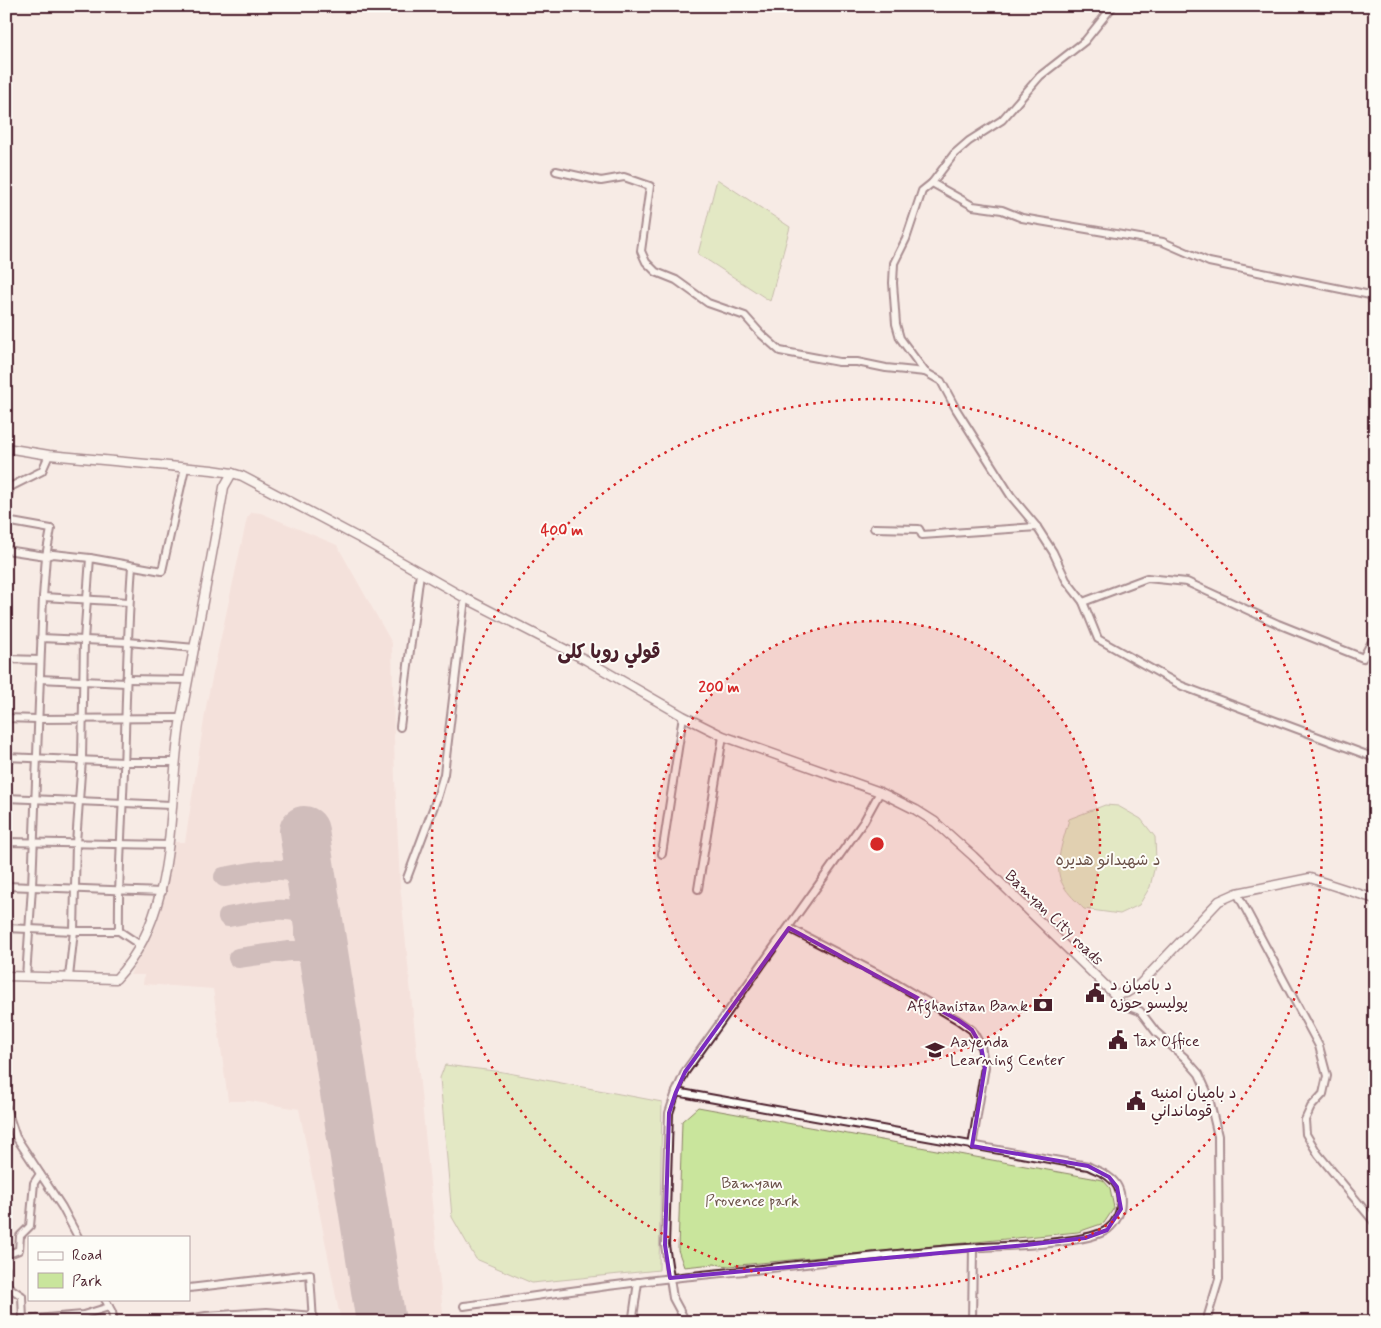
<svg xmlns="http://www.w3.org/2000/svg" width="1381" height="1328" font-family="Mynerve,'Playpen Sans Arabic',sans-serif">
<style>
.built{fill:#f0d6cf}
.green{fill:#c9e59c;stroke:#8a8264}
.lines{fill:none;stroke-linecap:round;stroke-linejoin:round}
.taxiway{stroke:#a08588;stroke-width:20}
.runway{stroke:#a08588;stroke-width:50}
.minor-casing{stroke:#4a1f2b;stroke-width:10}
.tertiary-casing{stroke:#4a1f2b;stroke-width:11}
.minor{stroke:#fdfcf7;stroke-width:6}
.tertiary{stroke:#fdfcf7;stroke-width:8}
.marked{fill:none;stroke:#7b2cbf;stroke-width:4;stroke-linejoin:round}
.ring{fill:none;stroke:#d62828;stroke-width:2.5;stroke-dasharray:2.5 5}
.labels{text-anchor:middle;stroke-width:4;stroke-linejoin:round;paint-order:stroke}
.park-label{font-size:16px;fill:#6a5047;stroke:#fdfcf7}
.street-label{font-size:16px;fill:#4a1f2b;stroke:#fdfcf7}
.poi-label{font-size:16px;fill:#4a1f2b;stroke:#fdfcf7;text-anchor:start}
.quarter-label{font-size:19px;font-weight:bold;fill:#4a1f2b;stroke:#fdfcf7}
.centre{fill:#d62828;stroke:#fdfcf7;stroke-width:2.5}
.ring-label{font-size:15px;text-anchor:middle;font-weight:bold;fill:#d62828;stroke:#fdfcf7;stroke-width:4;stroke-linejoin:round;paint-order:stroke}
</style>
<rect width="100%" height="100%" fill="#f7ebe5"/>
<filter id="ink" filterUnits="userSpaceOnUse"><feTurbulence type="fractalNoise" baseFrequency=".02" numOctaves="2"/><feDisplacementMap in="SourceGraphic" scale="10" xChannelSelector="R" yChannelSelector="G"/><feConvolveMatrix kernelMatrix="1 2 1 2 8 2 1 2 1" color-interpolation-filters="sRGB"/></filter>
<g filter="url(#ink)">
<path class="built" d="M 252,512 L 261,513 L 337,545 L 392,643 L 395,779 L 400,884 L 444,1322 L 341,1322 L 299,1109 L 249,1101 L 228,1101 L 213,989 L 143,984 L 144,975 L 130,975 L 164,896 L 174,842 L 185,842 L 207,701 L 247,518 Z"/>
<g class="green">
<path d="M 717,179 L 790,227 L 770,301 L 698,254 Z"/>
<path d="M 1105,805 L 1118,806 L 1141,819 L 1155,837 L 1156,861 L 1150,887 L 1139,905 L 1120,914 L 1084,909 C 1077,902 1068,894 1063,885 C 1052,867 1064,839 1069,819 Z"/>
<path d="M 445,1065 L 503,1072 L 662,1102 L 659,1270 L 532,1283 L 476,1259 L 452,1217 L 440,1078 Z"/>
<path d="M 698,1107 L 1103,1180 L 1110,1188 L 1114,1208 L 1104,1223 L 1078,1232 L 729,1266 L 714,1264 L 684,1267 L 678,1250 L 682,1121 Z"/>
</g>
<g class="lines">
<g class="taxiway">
<path d="M 224,877 C 243,874 279,864 297,874 C 305,878 309,887 314,895"/>
<path d="M 228,917 C 247,914 279,906 298,912 C 308,915 314,925 320,933"/>
<path d="M 238,958 L 289,951 L 300,951 L 316,960 L 326,973"/>
</g>
<path class="runway" d="M 304,831 L 381,1322"/>
<g class="minor-casing">
<g id="minor">
<path d="M 556,171 L 601,181 L 624,177 L 650,186 L 641,251 L 646,262 L 656,272 L 676,280 L 708,303 L 745,316 L 761,334 L 780,351 L 839,362 L 857,362 L 886,368 L 925,372 L 941,381 L 956,409 L 1011,496 L 1037,527 L 1053,552 L 1066,580 L 1083,602 L 1098,639 L 1182,686 L 1375,758"/>
<path d="M 932,183 L 973,206 L 1002,210 L 1022,218 L 1163,242 L 1209,262 L 1375,296"/>
<path d="M 925,372 L 900,338 L 896,324 L 893,283 L 894,263 L 906,239 L 922,191 L 932,183 L 954,154 L 969,141 L 1002,120 L 1040,76 L 1085,41 L 1113,6"/>
<path d="M 6,504 L 10,487 L 42,471 L 49,455"/>
<path d="M 6,521 L 51,529 L 46,556 L 43,597 L 32,887 L 26,977"/>
<path d="M 874,528 L 919,529 L 922,535 L 1037,527"/>
<path d="M 6,550 L 46,556 L 53,554 L 90,558 L 162,571 L 185,468"/>
<path d="M 43,597 L 129,602"/>
<path d="M 1083,602 L 1147,578 L 1187,582 L 1278,624 L 1363,658 L 1375,636"/>
<path d="M 41,638 L 128,642 L 195,648"/>
<path d="M 6,659 L 40,660"/>
<path d="M 39,679 L 126,683"/>
<path d="M 126,679 L 188,680"/>
<path d="M 6,718 L 37,719 L 181,718"/>
<path d="M 400,727 L 420,573"/>
<path d="M 6,757 L 124,762 L 174,762"/>
<path d="M 6,798 L 171,805"/>
<path d="M 6,842 L 169,845"/>
<path d="M 662,854 L 683,716"/>
<path d="M 407,878 L 437,798 L 444,774 L 465,598"/>
<path d="M 6,886 L 162,892"/>
<path d="M 698,889 L 723,736"/>
<path d="M 1237,893 L 1319,1046 L 1327,1076 L 1323,1094 L 1311,1107 L 1305,1120 L 1306,1134 L 1318,1154 L 1375,1223"/>
<path d="M 6,928 L 74,931 L 119,931 L 140,945"/>
<path d="M 789,928 L 890,980 L 958,1020 L 972,1030 L 981,1046 L 985,1067 L 972,1146"/>
<path d="M 119,931 C 118,878 122,825 124,771 C 126,703 127,634 132,566"/>
<path d="M 69,977 L 74,931 L 76,843 L 82,759 L 84,640 L 90,558"/>
<path d="M 1114,994 L 1115,999 L 1121,1004 L 1140,1011 L 1156,1032 L 1185,1058 L 1199,1074 L 1208,1094 L 1218,1136 L 1219,1279 L 1206,1322"/>
<path d="M 6,1107 L 16,1137 L 62,1207 L 78,1237"/>
<path d="M 6,1255 L 19,1250 L 20,1236 L 30,1226 L 34,1183 L 40,1174"/>
<path d="M 6,1269 L 7,1286 L 22,1296 L 23,1320 L 83,1315 L 109,1307"/>
<path d="M 189,1288 L 310,1274 L 313,1322"/>
<path d="M 105,1299 L 112,1312 L 114,1322"/>
<path d="M 464,1306 C 523,1298 581,1289 640,1282 C 684,1276 727,1273 771,1268 C 841,1260 911,1251 982,1247 C 1007,1246 1089,1244 1108,1229 C 1124,1216 1126,1189 1109,1177 C 1103,1172 1095,1170 1088,1166 L 676,1092"/>
<path d="M 171,1322 L 206,1316 L 267,1312 L 313,1316"/>
<path d="M 635,1322 L 633,1317 L 638,1282"/>
<path d="M 686,1322 L 673,1298 L 665,1245 L 669,1113 L 676,1092 L 685,1072 L 864,821 L 880,792"/>
<path d="M 972,1322 L 973,1248"/>
</g>
</g>
<g class="tertiary-casing">
<g id="tertiary">
<path d="M 6,448 L 49,455 L 212,470 L 232,473 L 242,476 L 361,539 L 465,598 L 586,660 L 683,716 L 723,736 L 880,792 L 916,810 L 935,822 L 973,856 L 1114,994 L 1126,993 L 1139,985 L 1219,901 L 1237,893 L 1310,878 L 1375,899"/>
<path d="M 6,976 L 116,979 C 181,909 166,805 181,718 C 195,641 211,564 224,487 L 232,473"/>
</g>
</g>
<use href="#minor" class="minor"/>
<use href="#tertiary" class="tertiary"/>
</g>
</g>
<path d="M0 0H1381V1328H0ZM 789,928 L 958,1020 L 972,1030 L 981,1046 L 985,1067 L 972,1146 L 1088,1166 L 1109,1177 L 1117,1187 L 1121,1209 L 1107,1230 L 1085,1238 L 1026,1245 L 670,1278 L 665,1245 L 669,1113 L 676,1092 L 685,1072 Z" fill="#f7ebe5" fill-opacity=".55" fill-rule="evenodd"/>
<path class="marked" d="M 789,928 L 958,1020 L 972,1030 L 981,1046 L 985,1067 L 972,1146 L 1088,1166 L 1109,1177 L 1117,1187 L 1121,1209 L 1107,1230 L 1085,1238 L 1026,1245 L 670,1278 L 665,1245 L 669,1113 L 676,1092 L 685,1072 Z"/>
<circle cx="877" cy="844" r="223" fill="#d62828" fill-opacity=".12"/>
<g class="ring">
<circle cx="877" cy="844" r="223"/>
<circle cx="877" cy="844" r="445"/>
</g>
<defs>
<g id="civic-bare" transform="scale(1.5)"><path d="M-.6-6.5H3V-4.5H.6V-3L4-1V1h2V6H-6V1h2V-1L-.6-3ZM-1.2 2.5V6h2.4V2.5Z" fill="#4a1f2b" stroke="#fdfcf7" stroke-width="2.5" paint-order="stroke"/></g>
<g id="bank-bare" transform="scale(1.5)"><path d="M-6-4H6V4H-6ZM0-2.3a2.3 2.3 0 1 0 0 4.6a2.3 2.3 0 1 0 0-4.6Z" fill="#4a1f2b" stroke="#fdfcf7" stroke-width="2.5" paint-order="stroke"/></g>
<g id="school-bare" transform="scale(1.5)"><path d="M0-5L7-2L0 1L-7-2ZM-4 1L0 2.5L4 1V4Q0 6-4 4Z" fill="#4a1f2b" stroke="#fdfcf7" stroke-width="2.5" paint-order="stroke"/></g>
</defs>
<g fill-rule="evenodd">
<use href="#civic-bare" x="1095" y="993"/>
<use href="#bank-bare" x="1043" y="1005"/>
<use href="#civic-bare" x="1118" y="1040"/>
<use href="#school-bare" x="935" y="1050"/>
<use href="#civic-bare" x="1136" y="1101"/>
</g>
<g class="labels">
<g class="park-label">
<text x="1108" y="865">د شهیدانو هدیره</text>
<text x="752" y="1188">Bamyam<tspan x="752" dy="18">Provence park</tspan></text>
</g>
<g class="street-label">
<text transform="translate(1055 917) rotate(44)" y="6">Bamyan City roads</text>
</g>
<g class="poi-label">
<text x="1110" y="990">د بامیان د<tspan x="1110" dy="18">پولیسو حوزه</tspan></text>
<text x="1028" y="1011" text-anchor="end">Afghanistan Bank</text>
<text x="1133" y="1046">Tax Office</text>
<text x="950" y="1047">Aayenda<tspan x="950" dy="18">Learning Center</tspan></text>
<text x="1151" y="1098">د بامیان امنیه<tspan x="1151" dy="18">قومانداني</tspan></text>
</g>
<g class="quarter-label">
<text x="609" y="658">قولي روبا کلی</text>
</g>
</g>
<circle cx="877" cy="844" r="8" class="centre"/>
<g class="ring-label">
<text x="562" y="535">400 m</text>
<text x="719" y="692">200 m</text>
</g>
<rect width="1381" height="1328" fill="none" stroke="#fdfcf7" stroke-width="25"/>
<rect x="12" y="12" width="1356" height="1303" fill="none" stroke="#4a1f2b" stroke-width="2" filter="url(#ink)"/>
<rect x="28" y="1236" width="162" height="65" fill="#fdfcf7" stroke="#b5a4a5"/>
<rect x="38" y="1252" width="25" height="8" fill="#fdfcf7" stroke="#b5a4a5"/>
<text x="72" y="1260" font-size="15" fill="#4a1f2b">Road</text>
<rect x="38" y="1273" width="25" height="15" fill="#c9e59c" stroke="#b5a4a5"/>
<text x="72" y="1286" font-size="15" fill="#4a1f2b">Park</text>
</svg>
